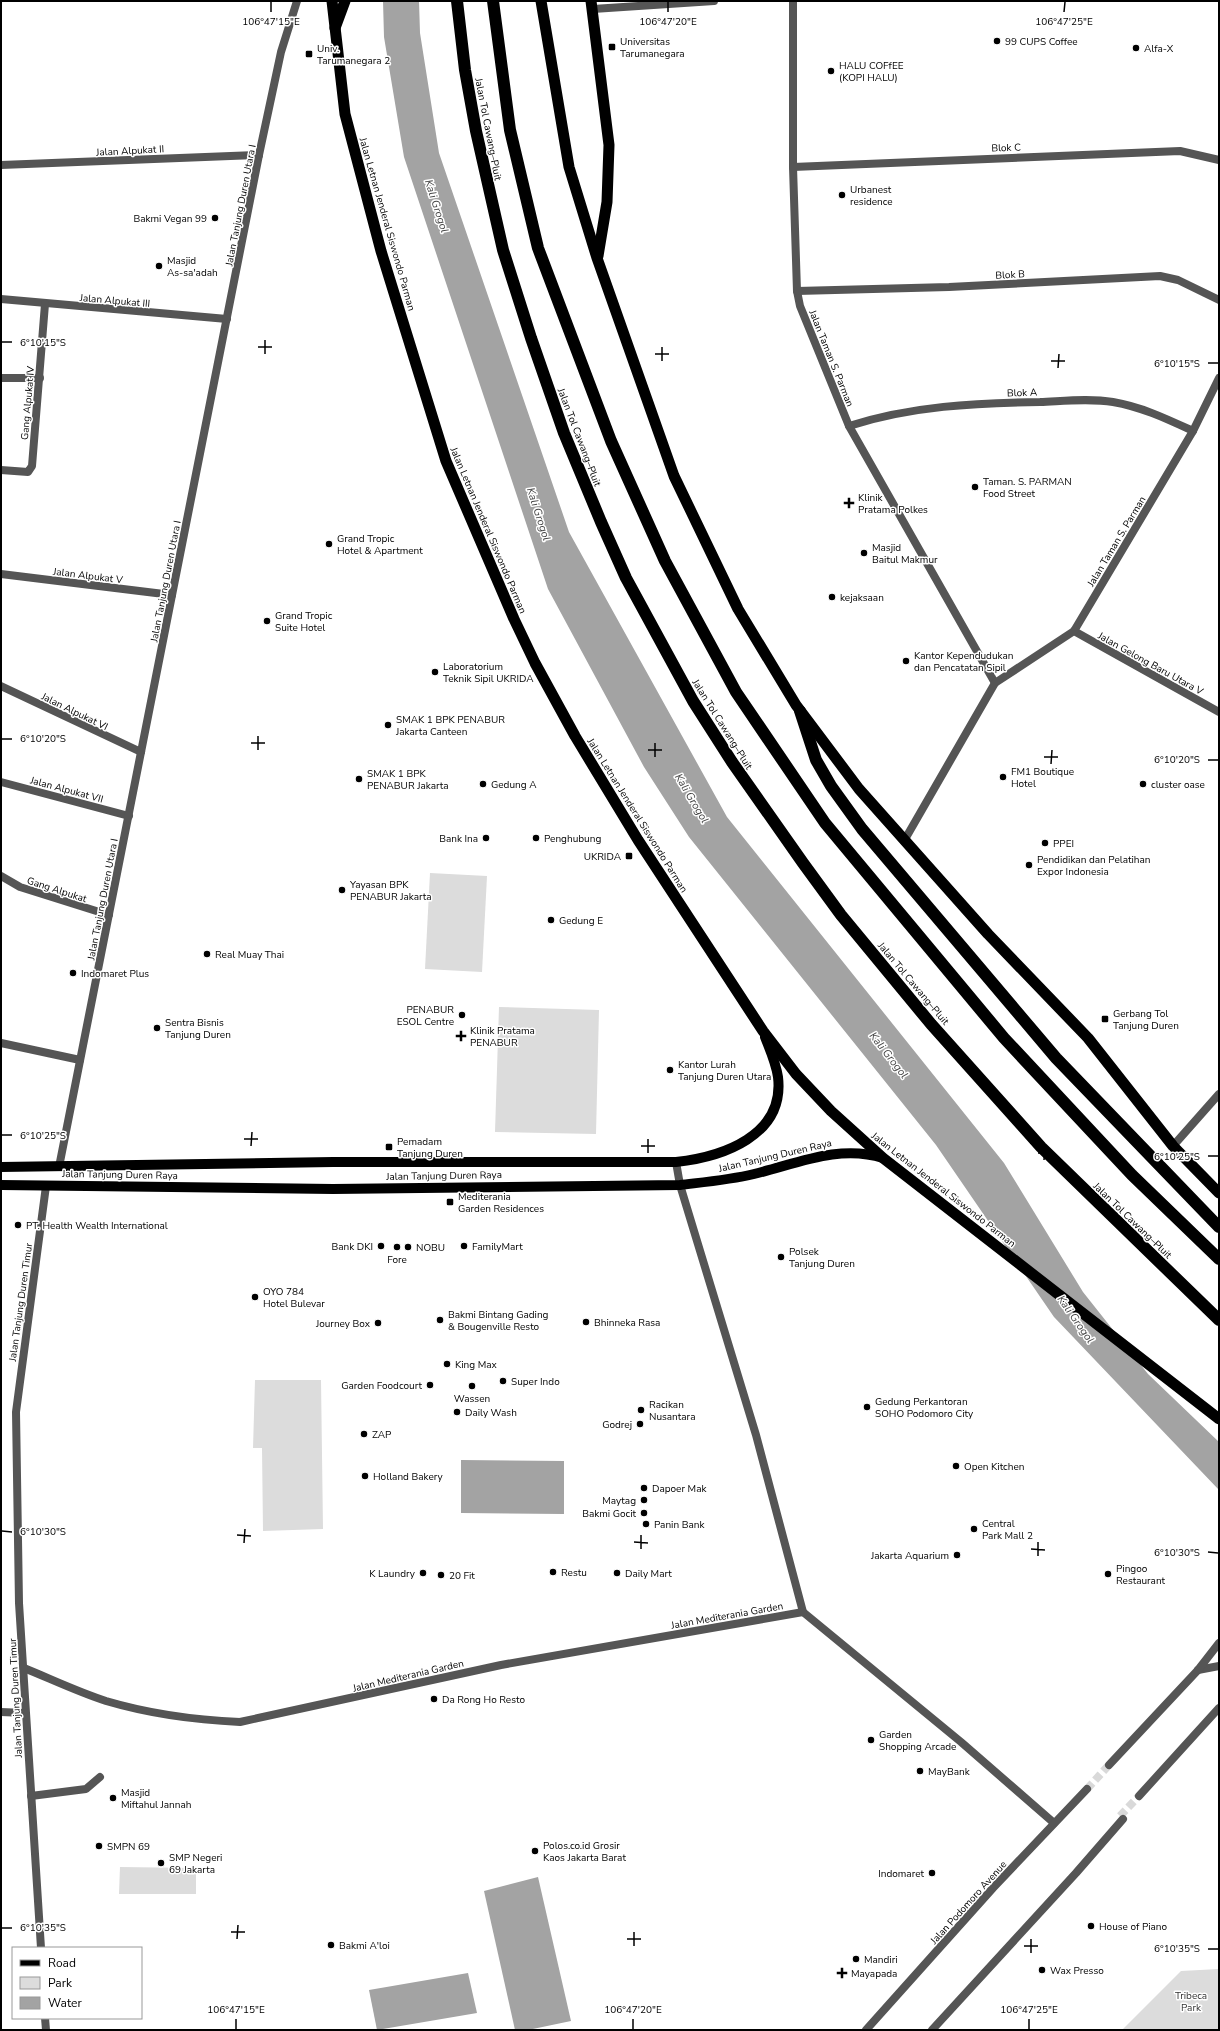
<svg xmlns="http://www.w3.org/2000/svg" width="1220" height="2031" font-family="'Nunito Sans',sans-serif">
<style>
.green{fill:#dcdcdc}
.water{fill:#a3a3a3}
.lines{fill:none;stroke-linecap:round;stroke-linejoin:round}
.minor-tunnel{stroke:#d9d9d9;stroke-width:8;stroke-dasharray:8 4;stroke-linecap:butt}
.minor{stroke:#555;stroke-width:8}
.primary{stroke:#000;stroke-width:10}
.trunk{stroke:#000;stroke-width:11}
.motorway{stroke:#000;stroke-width:12}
.ticks{fill:none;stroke:#000;stroke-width:1.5}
.poi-dot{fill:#000;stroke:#fff;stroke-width:1.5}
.labels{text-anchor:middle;stroke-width:3;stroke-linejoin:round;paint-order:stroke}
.poi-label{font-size:10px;fill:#000;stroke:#fff;text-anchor:start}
.street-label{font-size:10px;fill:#000;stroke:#fff}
.park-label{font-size:10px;fill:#333;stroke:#fff}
.water-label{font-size:11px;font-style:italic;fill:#444;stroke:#fff}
.ticks-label{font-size:10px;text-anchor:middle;fill:#000;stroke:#fff;stroke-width:3;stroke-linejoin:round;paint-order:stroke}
</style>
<rect width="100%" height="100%" fill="#fff"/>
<g class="green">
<path d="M 430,873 L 487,876 L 482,972 L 425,969 Z"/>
<path d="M 499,1007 L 599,1010 L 596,1134 L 495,1132 Z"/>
<path d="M 255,1380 L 321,1380 L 323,1529 L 263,1531 L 262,1448 L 253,1448 Z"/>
<path d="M 120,1867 L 196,1868 L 196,1894 L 119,1894 Z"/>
<path d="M 1219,1969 L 1219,2030 L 1122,2030 L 1181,1971 Z"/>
</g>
<g class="water">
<path d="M 383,1 L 419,1 L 420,33 L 439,153 L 569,532 L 727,817 L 1004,1163 L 1083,1292 L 1148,1374 L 1219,1442 L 1219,1490 L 1054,1317 L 936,1145 L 689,837 L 644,767 L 548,589 L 404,157 L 384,37 Z"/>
<path d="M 461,1460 L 564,1461 L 564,1514 L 461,1513 Z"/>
<path d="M 538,1877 L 571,2021 L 528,2030 L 515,2030 L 484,1891 Z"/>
<path d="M 468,1973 L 477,2013 L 377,2030 L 369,1990 Z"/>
</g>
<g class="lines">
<g class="minor-tunnel">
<path d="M 1087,1789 L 1109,1765"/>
<path d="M 1120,1816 L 1139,1796"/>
</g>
<g class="minor">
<path d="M 793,1 L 793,167 L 797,291 L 800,306 L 849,426 L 995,683"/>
<path d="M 593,9 L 714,1"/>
<path d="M 1,165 L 259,155"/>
<path d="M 793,167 L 1180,151 L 1219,160"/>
<path d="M 797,291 L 949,287 L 1160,276 L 1178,280 L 1219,300"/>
<path d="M 1,299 L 227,319"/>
<path d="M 1,378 L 40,378"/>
<path d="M 849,426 C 911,406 975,403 1040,402 C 1064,401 1090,398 1113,402 C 1142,407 1167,419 1193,431"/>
<path d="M 1,470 L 28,472 L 32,466 L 45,304"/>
<path d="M 1,574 L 172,595"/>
<path d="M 1074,631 L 1219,712"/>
<path d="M 1,686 L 141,752"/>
<path d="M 1,782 L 129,816"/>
<path d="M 904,841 L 995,683 L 1074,631 L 1193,431 L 1219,378"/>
<path d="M 1,876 L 20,887 L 109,915"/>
<path d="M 1,1043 L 80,1060"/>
<path d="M 1173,1146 L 1219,1094"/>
<path d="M 676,1162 L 680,1185 L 756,1435 L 803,1612 L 961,1742 L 1054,1823"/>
<path d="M 59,1167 L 259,155 L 281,52 L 297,1"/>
<path d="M 24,1668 C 51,1679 78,1692 106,1701 C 150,1714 195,1720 240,1722 L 501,1665 L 803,1612"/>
<path d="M 1198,1670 L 1219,1666"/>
<path d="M 1,1712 L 25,1713"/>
<path d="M 1109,1765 L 1198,1670 L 1219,1643"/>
<path d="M 31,1796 L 86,1789 L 100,1777"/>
<path d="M 1139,1796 L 1219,1708"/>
<path d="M 41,1948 L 19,1603 L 16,1412 L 46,1186"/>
<path d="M 45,2018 L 46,2030"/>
<path d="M 866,2030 L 993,1888 L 1087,1789"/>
<path d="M 932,2030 L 1076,1873 L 1123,1819"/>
</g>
<g class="primary">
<path d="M 1,1167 L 333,1162 L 676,1162 C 722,1157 785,1136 778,1077 C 776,1063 770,1050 765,1037"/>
<path d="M 1,1185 L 333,1189 L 680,1185 C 705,1182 729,1180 754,1174 C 796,1164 839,1144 883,1158"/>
</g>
<g class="trunk">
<path d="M 332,1 L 345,114 L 381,251 L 446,461 L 514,619 L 535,663 L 575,736 L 638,840 L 763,1031 L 796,1074 L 831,1111 L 883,1158 L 1219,1419"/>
<path d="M 541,1 L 569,167 L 597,258 L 674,476 L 738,609 L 796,705 L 859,789 L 988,934 L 1088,1038 L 1173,1146 L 1219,1193"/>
<path d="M 591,1 L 609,145 L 607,202 L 598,256"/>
<path d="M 335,28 L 345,1"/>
</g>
<g class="motorway">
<path d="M 457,1 L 465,70 L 476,131 L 503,250 L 531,338 L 564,433 L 601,522 L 626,578 L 693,701 L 732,762 L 803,863 L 841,915 L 931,1024 L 1041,1147 L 1219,1320"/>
<path d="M 493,1 L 510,130 L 538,248 L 611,441 L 665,561 L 736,692 L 825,823 L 1004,1038 L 1132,1175 L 1219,1259"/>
<path d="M 800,711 L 816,760 L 831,786 L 862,829 L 1056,1058 L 1219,1227"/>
</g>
</g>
<path class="ticks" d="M 271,12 L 271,2M 668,12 L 668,2M 1064,12 L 1065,2M 2,342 L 12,342M 258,347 L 272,347M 265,354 L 265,340M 655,354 L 669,354M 662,361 L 662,347M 1051,361 L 1065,361M 1208,363 L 1218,363M 1058,368 L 1059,354M 2,739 L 12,739M 251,743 L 265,743M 258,750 L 258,736M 648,750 L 662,750M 655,757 L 655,743M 1044,757 L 1058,757M 1208,760 L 1218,760M 1051,764 L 1052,750M 2,1135 L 12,1135M 244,1139 L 258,1139M 251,1146 L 252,1132M 641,1146 L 655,1146M 648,1153 L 648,1139M 1038,1153 L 1052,1153M 1208,1156 L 1218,1156M 1044,1160 L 1045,1146M 2,1531 L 12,1532M 237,1535 L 251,1536M 634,1542 L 648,1543M 244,1543 L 245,1529M 641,1549 L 641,1535M 1031,1549 L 1045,1550M 1208,1552 L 1218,1553M 1038,1556 L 1038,1542M 2,1928 L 12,1928M 231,1932 L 245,1932M 237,1939 L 238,1925M 627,1939 L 641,1939M 634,1946 L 634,1932M 1024,1946 L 1038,1946M 1208,1949 L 1218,1949M 1031,1953 L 1031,1939M 236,2029 L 236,2019M 633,2029 L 633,2019M 1029,2029 L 1029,2019"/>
<g class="poi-dot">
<circle cx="997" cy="41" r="4"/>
<rect x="608" y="43" width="8" height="8" rx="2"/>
<circle cx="1136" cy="48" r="4"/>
<rect x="305" y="50" width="8" height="8" rx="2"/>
<circle cx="831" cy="71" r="4"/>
<circle cx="842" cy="195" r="4"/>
<circle cx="215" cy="218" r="4"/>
<circle cx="159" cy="266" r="4"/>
<circle cx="975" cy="487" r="4"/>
<path d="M847 497h4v4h4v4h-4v4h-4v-4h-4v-4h4z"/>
<circle cx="329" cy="544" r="4"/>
<circle cx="864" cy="553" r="4"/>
<circle cx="832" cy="597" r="4"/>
<circle cx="267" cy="621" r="4"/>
<circle cx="906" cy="661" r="4"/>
<circle cx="435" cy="672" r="4"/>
<circle cx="388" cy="725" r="4"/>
<circle cx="1003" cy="777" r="4"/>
<circle cx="359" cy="779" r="4"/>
<circle cx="483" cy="784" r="4"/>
<circle cx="1143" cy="784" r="4"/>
<circle cx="486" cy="838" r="4"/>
<circle cx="536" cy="838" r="4"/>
<circle cx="1045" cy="843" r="4"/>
<rect x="625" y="852" width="8" height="8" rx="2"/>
<circle cx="1029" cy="865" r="4"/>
<circle cx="342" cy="890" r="4"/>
<circle cx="551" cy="920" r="4"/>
<circle cx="207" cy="954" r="4"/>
<circle cx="73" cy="973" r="4"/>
<circle cx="462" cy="1015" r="4"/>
<rect x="1101" y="1015" width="8" height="8" rx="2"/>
<circle cx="157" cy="1028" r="4"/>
<path d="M459 1030h4v4h4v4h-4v4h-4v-4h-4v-4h4z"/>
<circle cx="670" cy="1070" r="4"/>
<rect x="385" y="1143" width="8" height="8" rx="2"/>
<rect x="446" y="1198" width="8" height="8" rx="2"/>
<circle cx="18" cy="1225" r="4"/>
<circle cx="381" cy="1246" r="4"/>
<circle cx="464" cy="1246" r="4"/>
<circle cx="397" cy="1247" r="4"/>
<circle cx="408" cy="1247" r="4"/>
<circle cx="781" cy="1257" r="4"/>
<circle cx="255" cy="1297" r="4"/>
<circle cx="440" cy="1320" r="4"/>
<circle cx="586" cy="1322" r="4"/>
<circle cx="378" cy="1323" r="4"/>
<circle cx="447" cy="1364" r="4"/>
<circle cx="503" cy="1381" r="4"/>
<circle cx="430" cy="1385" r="4"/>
<circle cx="472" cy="1386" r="4"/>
<circle cx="867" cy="1407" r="4"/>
<circle cx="641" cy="1410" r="4"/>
<circle cx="457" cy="1412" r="4"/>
<circle cx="640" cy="1424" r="4"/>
<circle cx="364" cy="1434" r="4"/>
<circle cx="956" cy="1466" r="4"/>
<circle cx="365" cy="1476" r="4"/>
<circle cx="644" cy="1488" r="4"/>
<circle cx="644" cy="1500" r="4"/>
<circle cx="644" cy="1513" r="4"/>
<circle cx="646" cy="1524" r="4"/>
<circle cx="974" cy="1529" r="4"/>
<circle cx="957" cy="1555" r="4"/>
<circle cx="553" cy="1572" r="4"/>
<circle cx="423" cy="1573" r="4"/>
<circle cx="617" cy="1573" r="4"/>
<circle cx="1108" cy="1574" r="4"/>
<circle cx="441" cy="1575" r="4"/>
<circle cx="434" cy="1699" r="4"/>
<circle cx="871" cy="1740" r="4"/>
<circle cx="920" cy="1771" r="4"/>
<circle cx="113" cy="1798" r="4"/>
<circle cx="99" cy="1846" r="4"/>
<circle cx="535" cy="1851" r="4"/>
<circle cx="161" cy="1863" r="4"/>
<circle cx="932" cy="1873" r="4"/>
<circle cx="1091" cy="1926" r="4"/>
<circle cx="331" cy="1945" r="4"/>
<circle cx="856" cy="1959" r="4"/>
<circle cx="1042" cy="1970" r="4"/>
<path d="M840 1967h4v4h4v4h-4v4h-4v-4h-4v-4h4z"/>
</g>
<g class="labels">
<g class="poi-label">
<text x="620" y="45">Universitas<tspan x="620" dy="12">Tarumanegara</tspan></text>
<text x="1005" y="45">99 CUPS Coffee</text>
<text x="317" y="52">Univ.<tspan x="317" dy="12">Tarumanegara 2</tspan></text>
<text x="1144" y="52">Alfa-X</text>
<text x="839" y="69">HALU COFfEE<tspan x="839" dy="12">(KOPI HALU)</tspan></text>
<text x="850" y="193">Urbanest<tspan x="850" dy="12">residence</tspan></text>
<text x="207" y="222" text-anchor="end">Bakmi Vegan 99</text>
<text x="167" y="264">Masjid<tspan x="167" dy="12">As-sa'adah</tspan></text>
<text x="983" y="485">Taman. S. PARMAN<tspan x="983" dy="12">Food Street</tspan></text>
<text x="858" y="501">Klinik<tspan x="858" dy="12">Pratama Polkes</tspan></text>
<text x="337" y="542">Grand Tropic<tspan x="337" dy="12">Hotel &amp; Apartment</tspan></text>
<text x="872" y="551">Masjid<tspan x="872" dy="12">Baitul Makmur</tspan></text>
<text x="840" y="601">kejaksaan</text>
<text x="275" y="619">Grand Tropic<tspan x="275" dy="12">Suite Hotel</tspan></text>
<text x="914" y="659">Kantor Kependudukan<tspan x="914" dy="12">dan Pencatatan Sipil</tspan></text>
<text x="443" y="670">Laboratorium<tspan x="443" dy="12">Teknik Sipil UKRIDA</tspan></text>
<text x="396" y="723">SMAK 1 BPK PENABUR<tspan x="396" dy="12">Jakarta Canteen</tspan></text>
<text x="1011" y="775">FM1 Boutique<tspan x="1011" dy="12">Hotel</tspan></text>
<text x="367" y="777">SMAK 1 BPK<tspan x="367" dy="12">PENABUR Jakarta</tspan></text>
<text x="491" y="788">Gedung A</text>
<text x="1151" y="788">cluster oase</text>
<text x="478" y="842" text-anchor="end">Bank Ina</text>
<text x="544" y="842">Penghubung</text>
<text x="1053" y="847">PPEI</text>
<text x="621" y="860" text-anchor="end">UKRIDA</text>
<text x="1037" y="863">Pendidikan dan Pelatihan<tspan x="1037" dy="12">Expor Indonesia</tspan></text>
<text x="350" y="888">Yayasan BPK<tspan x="350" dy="12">PENABUR Jakarta</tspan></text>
<text x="559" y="924">Gedung E</text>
<text x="215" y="958">Real Muay Thai</text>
<text x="81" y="977">Indomaret Plus</text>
<text x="454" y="1013" text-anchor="end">PENABUR<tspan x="454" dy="12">ESOL Centre</tspan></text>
<text x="1113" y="1017">Gerbang Tol<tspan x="1113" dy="12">Tanjung Duren</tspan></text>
<text x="165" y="1026">Sentra Bisnis<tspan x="165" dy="12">Tanjung Duren</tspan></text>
<text x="470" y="1034">Klinik Pratama<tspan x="470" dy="12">PENABUR</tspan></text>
<text x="678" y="1068">Kantor Lurah<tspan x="678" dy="12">Tanjung Duren Utara</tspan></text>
<text x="397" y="1145">Pemadam<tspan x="397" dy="12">Tanjung Duren</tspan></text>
<text x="458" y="1200">Mediterania<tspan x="458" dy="12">Garden Residences</tspan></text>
<text x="26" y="1229">PT. Health Wealth International</text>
<text x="373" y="1250" text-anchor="end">Bank DKI</text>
<text x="472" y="1250">FamilyMart</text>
<text x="416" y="1251">NOBU</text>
<text x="789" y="1255">Polsek<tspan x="789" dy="12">Tanjung Duren</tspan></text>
<text x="397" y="1263" text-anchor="middle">Fore</text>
<text x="263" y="1295">OYO 784<tspan x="263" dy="12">Hotel Bulevar</tspan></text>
<text x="448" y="1318">Bakmi Bintang Gading<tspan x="448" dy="12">&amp; Bougenville Resto</tspan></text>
<text x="594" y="1326">Bhinneka Rasa</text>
<text x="370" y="1327" text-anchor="end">Journey Box</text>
<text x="455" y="1368">King Max</text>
<text x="511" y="1385">Super Indo</text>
<text x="422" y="1389" text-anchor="end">Garden Foodcourt</text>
<text x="472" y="1402" text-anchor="middle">Wassen</text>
<text x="875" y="1405">Gedung Perkantoran<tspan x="875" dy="12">SOHO Podomoro City</tspan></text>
<text x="649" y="1408">Racikan<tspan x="649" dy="12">Nusantara</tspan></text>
<text x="465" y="1416">Daily Wash</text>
<text x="632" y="1428" text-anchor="end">Godrej</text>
<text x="372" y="1438">ZAP</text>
<text x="964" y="1470">Open Kitchen</text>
<text x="373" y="1480">Holland Bakery</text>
<text x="652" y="1492">Dapoer Mak</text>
<text x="636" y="1504" text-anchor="end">Maytag</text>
<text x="636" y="1517" text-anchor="end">Bakmi Gocit</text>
<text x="982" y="1527">Central<tspan x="982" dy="12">Park Mall 2</tspan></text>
<text x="654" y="1528">Panin Bank</text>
<text x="949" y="1559" text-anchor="end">Jakarta Aquarium</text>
<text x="1116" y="1572">Pingoo<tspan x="1116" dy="12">Restaurant</tspan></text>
<text x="561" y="1576">Restu</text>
<text x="415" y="1577" text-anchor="end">K Laundry</text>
<text x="625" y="1577">Daily Mart</text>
<text x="449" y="1579">20 Fit</text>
<text x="442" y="1703">Da Rong Ho Resto</text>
<text x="879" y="1738">Garden<tspan x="879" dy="12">Shopping Arcade</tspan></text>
<text x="928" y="1775">MayBank</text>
<text x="121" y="1796">Masjid<tspan x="121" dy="12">Miftahul Jannah</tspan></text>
<text x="543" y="1849">Polos.co.id Grosir<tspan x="543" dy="12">Kaos Jakarta Barat</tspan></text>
<text x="107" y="1850">SMPN 69</text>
<text x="169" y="1861">SMP Negeri<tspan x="169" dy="12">69 Jakarta</tspan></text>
<text x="924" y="1877" text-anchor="end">Indomaret</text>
<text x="1099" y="1930">House of Piano</text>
<text x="339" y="1949">Bakmi A'loi</text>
<text x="864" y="1963">Mandiri</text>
<text x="1050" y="1974">Wax Presso</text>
<text x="851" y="1977">Mayapada</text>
</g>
<g class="street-label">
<text transform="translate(489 129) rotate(79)" y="4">Jalan Tol Cawang–Pluit</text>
<text transform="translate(1006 147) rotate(-2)" y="4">Blok C</text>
<text transform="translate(130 150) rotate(-3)" y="4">Jalan Alpukat II</text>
<text transform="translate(240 205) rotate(-79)" y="4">Jalan Tanjung Duren Utara I</text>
<text transform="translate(388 224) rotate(74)" y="4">Jalan Letnan Jenderal Siswondo Parman</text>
<text transform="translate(1010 274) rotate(-3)" y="4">Blok B</text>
<text transform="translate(115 300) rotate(5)" y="4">Jalan Alpukat III</text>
<text transform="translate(832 358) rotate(68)" y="4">Jalan Taman S. Parman</text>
<text transform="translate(1022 392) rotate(-2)" y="4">Blok A</text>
<text transform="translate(27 403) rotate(-85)" y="4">Gang Alpukat IV</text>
<text transform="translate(580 437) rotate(69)" y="4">Jalan Tol Cawang–Pluit</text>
<text transform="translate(489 530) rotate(67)" y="4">Jalan Letnan Jenderal Siswondo Parman</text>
<text transform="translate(1116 541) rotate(-59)" y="4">Jalan Taman S. Parman</text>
<text transform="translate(88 575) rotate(7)" y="4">Jalan Alpukat V</text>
<text transform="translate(165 581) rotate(-79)" y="4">Jalan Tanjung Duren Utara I</text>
<text transform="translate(1151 663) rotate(29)" y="4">Jalan Gelong Baru Utara V</text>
<text transform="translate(75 711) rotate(26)" y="4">Jalan Alpukat VI</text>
<text transform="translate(723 724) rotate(58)" y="4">Jalan Tol Cawang–Pluit</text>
<text transform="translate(67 789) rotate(15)" y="4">Jalan Alpukat VII</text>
<text transform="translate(638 815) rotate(58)" y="4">Jalan Letnan Jenderal Siswondo Parman</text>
<text transform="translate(57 889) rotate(18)" y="4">Gang Alpukat</text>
<text transform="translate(102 899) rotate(-79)" y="4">Jalan Tanjung Duren Utara I</text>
<text transform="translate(914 983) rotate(50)" y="4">Jalan Tol Cawang–Pluit</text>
<text transform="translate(775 1155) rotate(-13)" y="4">Jalan Tanjung Duren Raya</text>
<text transform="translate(120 1174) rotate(1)" y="4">Jalan Tanjung Duren Raya</text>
<text transform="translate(444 1175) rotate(-1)" y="4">Jalan Tanjung Duren Raya</text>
<text transform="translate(944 1189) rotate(38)" y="4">Jalan Letnan Jenderal Siswondo Parman</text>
<text transform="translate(1133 1220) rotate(44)" y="4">Jalan Tol Cawang–Pluit</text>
<text transform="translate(20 1302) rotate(-82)" y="4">Jalan Tanjung Duren Timur</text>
<text transform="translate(727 1615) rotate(-10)" y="4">Jalan Mediterania Garden</text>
<text transform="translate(408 1675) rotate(-13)" y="4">Jalan Mediterania Garden</text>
<text transform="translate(15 1698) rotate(-93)" y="4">Jalan Tanjung Duren Timur</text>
<text transform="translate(968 1902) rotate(-48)" y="4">Jalan Podomoro Avenue</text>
</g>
<g class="park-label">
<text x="1191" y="1999">Tribeca<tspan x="1191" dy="12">Park</tspan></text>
</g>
<g class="water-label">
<text transform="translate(437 206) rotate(72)" y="4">Kali Grogol</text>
<text transform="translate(539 514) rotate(72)" y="4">Kali Grogol</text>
<text transform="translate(692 798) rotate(59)" y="4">Kali Grogol</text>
<text transform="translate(889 1055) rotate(52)" y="4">Kali Grogol</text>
<text transform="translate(1076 1319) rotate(55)" y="4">Kali Grogol</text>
</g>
</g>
<g class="ticks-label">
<text x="271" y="25">106°47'15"E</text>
<text x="668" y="25">106°47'20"E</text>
<text x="1064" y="25">106°47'25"E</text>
<text x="43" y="346">6°10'15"S</text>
<text x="1177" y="367">6°10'15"S</text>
<text x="43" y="742">6°10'20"S</text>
<text x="1177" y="763">6°10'20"S</text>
<text x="43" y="1139">6°10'25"S</text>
<text x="1177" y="1160">6°10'25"S</text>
<text x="43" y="1535">6°10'30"S</text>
<text x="1177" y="1556">6°10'30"S</text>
<text x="43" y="1931">6°10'35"S</text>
<text x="1177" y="1952">6°10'35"S</text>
<text x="236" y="2013">106°47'15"E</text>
<text x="633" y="2013">106°47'20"E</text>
<text x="1029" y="2013">106°47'25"E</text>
</g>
<rect width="1220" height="2031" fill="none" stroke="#000000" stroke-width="4"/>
<rect x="12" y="1947" width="130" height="72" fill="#ffffff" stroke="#999999"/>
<rect x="20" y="1960" width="20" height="6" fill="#000000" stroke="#999999"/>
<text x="48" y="1967" font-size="12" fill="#000000">Road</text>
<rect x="20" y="1977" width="20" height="12" fill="#dcdcdc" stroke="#999999"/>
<text x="48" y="1987" font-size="12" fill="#000000">Park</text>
<rect x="20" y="1997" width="20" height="12" fill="#a3a3a3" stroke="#999999"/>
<text x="48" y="2007" font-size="12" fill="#000000">Water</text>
</svg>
